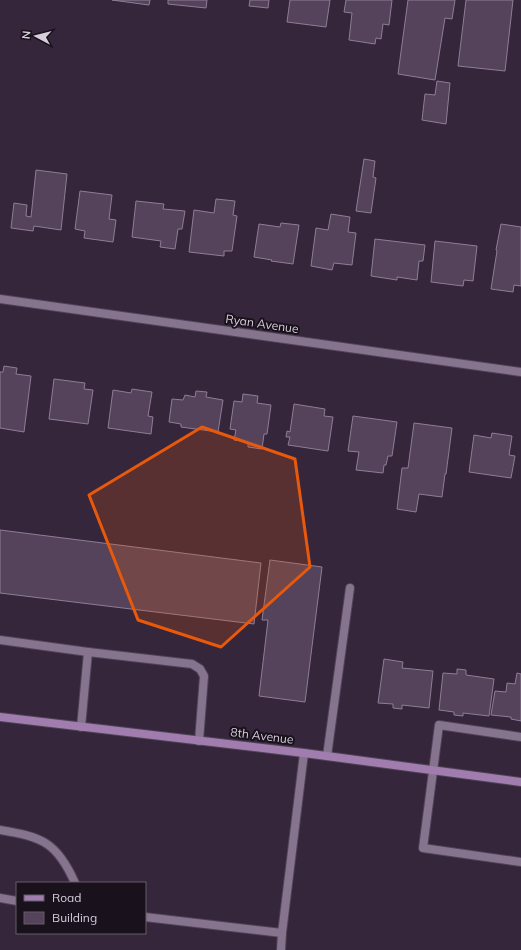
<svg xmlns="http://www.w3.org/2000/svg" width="521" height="950" font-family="Mulish,sans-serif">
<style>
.building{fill:#54435b;stroke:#8f7d97}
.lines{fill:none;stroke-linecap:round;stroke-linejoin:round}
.lane-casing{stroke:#504356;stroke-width:10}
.street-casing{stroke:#504356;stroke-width:10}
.secondary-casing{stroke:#504356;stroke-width:10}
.lane{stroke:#86748e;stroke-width:8}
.street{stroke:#86748e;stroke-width:8}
.secondary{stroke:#a07caf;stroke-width:8}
.marked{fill:#e8590c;fill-opacity:0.2;stroke:#e8590c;stroke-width:3;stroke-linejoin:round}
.labels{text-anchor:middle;stroke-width:4;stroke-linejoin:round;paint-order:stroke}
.street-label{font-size:12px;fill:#d7cddb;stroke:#19121c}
</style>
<rect width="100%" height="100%" fill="#35263b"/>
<g class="building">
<path d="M 112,0 L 150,0 L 149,5 Z"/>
<path d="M 168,0 L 207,0 L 206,8 L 168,4 Z"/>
<path d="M 250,0 L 269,0 L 268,8 L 249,6 Z"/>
<path d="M 290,0 L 330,0 L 326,27 L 287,22 Z"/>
<path d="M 346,0 L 392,0 L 389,25 L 383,24 L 381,39 L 376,38 L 375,44 L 349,40 L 352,13 L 344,12 Z"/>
<path d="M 408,0 L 455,0 L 452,19 L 445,18 L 435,80 L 398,74 Z"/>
<path d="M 466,0 L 513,0 L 505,71 L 458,66 Z"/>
<path d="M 437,81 L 450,83 L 446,124 L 422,120 L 425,94 L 435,95 Z"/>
<path d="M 364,159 L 375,161 L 373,177 L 376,178 L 371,213 L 356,211 Z"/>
<path d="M 36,170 L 67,174 L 61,230 L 34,226 L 33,231 L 11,228 L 14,203 L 27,205 L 26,216 L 31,217 Z"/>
<path d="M 80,191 L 112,195 L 109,219 L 116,220 L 113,242 L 84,238 L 85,231 L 75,229 Z"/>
<path d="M 216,199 L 235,201 L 233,215 L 237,216 L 232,251 L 224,251 L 224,256 L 189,252 L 194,210 L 214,213 Z"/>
<path d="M 136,201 L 164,204 L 163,209 L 185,211 L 182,229 L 178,229 L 175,249 L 160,247 L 161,241 L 132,237 Z"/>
<path d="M 331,214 L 350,217 L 348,232 L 356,233 L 352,265 L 334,263 L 332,270 L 311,266 L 316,228 L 328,230 Z"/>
<path d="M 281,223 L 299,225 L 293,264 L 271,261 L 272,260 L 254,257 L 259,224 L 280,227 Z"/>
<path d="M 501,224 L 521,227 L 521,286 L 514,285 L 513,292 L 491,289 L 497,251 L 496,250 Z"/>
<path d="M 375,239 L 425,245 L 423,261 L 419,261 L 417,280 L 397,277 L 397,280 L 371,276 Z"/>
<path d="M 435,241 L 477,246 L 473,281 L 464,280 L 463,286 L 431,282 Z"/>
<path d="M 4,366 L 17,368 L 16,374 L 31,376 L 24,432 L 0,428 L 0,372 L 3,372 Z"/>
<path d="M 54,379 L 85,383 L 84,389 L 93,390 L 88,424 L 49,419 Z"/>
<path d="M 132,389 L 152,392 L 148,416 L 153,417 L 151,434 L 108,428 L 113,390 L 131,393 Z"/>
<path d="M 196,391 L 207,392 L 206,397 L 223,400 L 218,432 L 181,427 L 181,424 L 169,422 L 172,399 L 183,400 L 185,395 L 195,397 Z"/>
<path d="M 243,394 L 258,396 L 257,403 L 271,405 L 267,434 L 264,434 L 262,449 L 248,447 L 248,442 L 234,440 L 236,430 L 230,429 L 234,401 L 242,402 Z"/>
<path d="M 294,404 L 325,409 L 324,416 L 333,417 L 328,451 L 288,445 L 290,437 L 286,437 L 287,431 L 290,432 Z"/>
<path d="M 353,416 L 397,422 L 392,456 L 388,456 L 386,465 L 384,465 L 383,473 L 356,470 L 359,452 L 348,451 Z"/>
<path d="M 414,423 L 452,428 L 446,474 L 445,474 L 442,497 L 419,494 L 416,512 L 397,509 L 402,468 L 408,468 Z"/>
<path d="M 492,433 L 512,436 L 509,455 L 515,456 L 511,478 L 469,472 L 474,435 L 491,438 Z"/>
<path d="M 0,530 L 261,563 L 254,624 L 0,593 Z"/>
<path d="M 270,560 L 322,567 L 305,702 L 259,696 L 268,620 L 262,620 Z"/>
<path d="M 384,659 L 403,662 L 402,668 L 433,671 L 429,708 L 402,705 L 402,709 L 393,708 L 393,704 L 378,703 Z"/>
<path d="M 457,669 L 466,670 L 466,675 L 494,679 L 489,716 L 463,713 L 463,716 L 454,715 L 454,712 L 439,710 L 443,673 L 457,674 Z"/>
<path d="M 517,673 L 521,674 L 521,721 L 511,719 L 511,717 L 491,715 L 495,691 L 506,692 L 507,683 L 515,684 Z"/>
</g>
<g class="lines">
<g class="lane-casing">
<g id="lane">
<path d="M 0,640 L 88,652 L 81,727"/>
<path d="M 88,652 L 192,664 L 200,669 L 204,676 L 199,741"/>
<path d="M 521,737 L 439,725 L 423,848 L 521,862"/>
<path d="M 327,756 L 350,588"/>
<path d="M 0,830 C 42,837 57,842 75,883"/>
<path d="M 0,898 L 17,901"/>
<path d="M 145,917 L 282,933 L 281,950"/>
<path d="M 282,933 L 304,753"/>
</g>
</g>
<g class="street-casing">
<path id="street" d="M 0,299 L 521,372"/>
</g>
<g class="secondary-casing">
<path id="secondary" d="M 0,717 L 304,753 L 521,782"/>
</g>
<use href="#lane" class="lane"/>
<use href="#street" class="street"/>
<use href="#secondary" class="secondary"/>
</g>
<path class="marked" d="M 202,427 L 295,459 L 310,567 L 221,647 L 138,620 L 89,495 Z"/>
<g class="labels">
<g class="street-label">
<text transform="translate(262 324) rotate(8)" y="4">Ryan Avenue</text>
<text transform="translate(262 736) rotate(7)" y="4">8th Avenue</text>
</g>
</g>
<rect x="16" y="882" width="130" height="52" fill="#19121c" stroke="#655d68"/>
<rect x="24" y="895" width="20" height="6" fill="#a07caf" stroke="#655d68"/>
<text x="52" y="902" font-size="12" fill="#d7cddb">Road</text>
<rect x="24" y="912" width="20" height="12" fill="#54435b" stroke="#655d68"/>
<text x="52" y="922" font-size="12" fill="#d7cddb">Building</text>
<g transform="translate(36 36) rotate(277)" stroke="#19121c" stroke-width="3" paint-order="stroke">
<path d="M0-3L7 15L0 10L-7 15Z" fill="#d7cddb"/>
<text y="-6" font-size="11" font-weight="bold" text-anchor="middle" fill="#d7cddb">N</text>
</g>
</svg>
